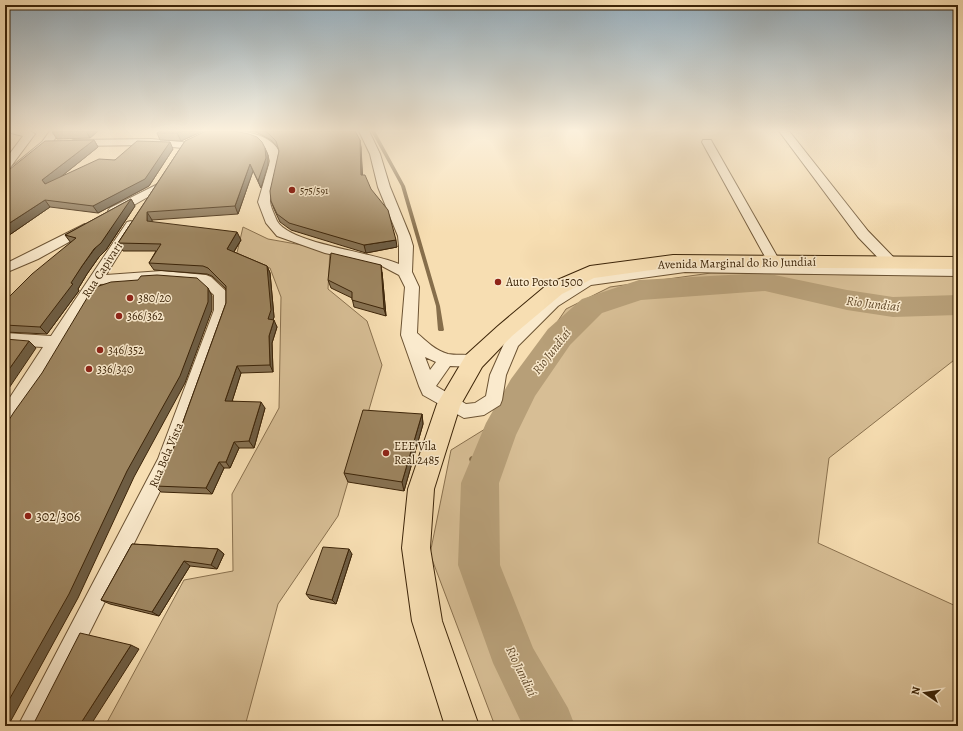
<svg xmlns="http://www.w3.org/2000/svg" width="963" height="731" font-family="Alegreya,serif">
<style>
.green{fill:#d7be95;stroke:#8a714e}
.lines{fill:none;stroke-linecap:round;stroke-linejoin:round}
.stream{fill:#866e4b;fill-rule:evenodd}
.river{fill:#b79f78;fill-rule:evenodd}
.street-casing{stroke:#6b5232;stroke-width:2}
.primary-casing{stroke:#3c2408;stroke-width:2}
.street{fill:#faeacd;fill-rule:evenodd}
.primary{fill:#f7deb2;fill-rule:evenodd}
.wall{fill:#877253;stroke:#3c2408}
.shaded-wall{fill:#6e5d43;stroke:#3c2408}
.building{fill:#9d8560;stroke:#3c2408}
.poi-dot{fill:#8f2418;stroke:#faeacd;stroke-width:1.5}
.labels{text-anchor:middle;stroke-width:3;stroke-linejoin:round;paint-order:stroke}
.far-poi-label{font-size:10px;fill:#3c2408;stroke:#faeacd;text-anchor:start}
.street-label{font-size:12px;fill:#3c2408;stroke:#faeacd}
.poi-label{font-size:12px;fill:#3c2408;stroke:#faeacd;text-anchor:start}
.water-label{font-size:13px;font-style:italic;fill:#61492a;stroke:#faeacd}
.near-poi-label{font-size:14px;fill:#3c2408;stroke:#faeacd;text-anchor:start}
</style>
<rect width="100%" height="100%" fill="#f7deb2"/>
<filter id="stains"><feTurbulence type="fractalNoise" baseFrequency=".005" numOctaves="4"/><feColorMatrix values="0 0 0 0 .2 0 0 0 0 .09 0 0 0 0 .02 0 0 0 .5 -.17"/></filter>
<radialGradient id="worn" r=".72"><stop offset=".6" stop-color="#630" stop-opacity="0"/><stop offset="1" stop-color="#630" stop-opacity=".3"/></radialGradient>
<g class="green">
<path d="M 243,227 L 268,239 L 330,250 L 328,289 L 367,321 L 382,365 L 338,516 L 278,604 L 245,726 L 105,726 L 184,580 L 233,571 L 232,494 L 279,408 L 281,297 L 270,268 L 236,257 Z"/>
<path d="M 711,273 L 958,276 L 958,357 L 829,458 L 818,543 L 958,607 L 958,726 L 495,726 L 430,554 L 451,450 L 485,429 L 566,309 L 610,287 Z"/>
</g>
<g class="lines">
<g class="stream">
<path d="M 371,131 L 375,131 L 405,186 L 440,306 L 444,330 L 443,331 L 439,331 L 438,330 L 436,306 L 401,186 Z"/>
<path d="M 472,456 L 474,457 L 475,459 L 483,483 L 482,485 L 480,486 L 478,485 L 477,483 L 469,459 L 470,457 Z"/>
</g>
<path class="river" d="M 765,273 L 847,290 L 893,297 L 958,295 L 958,315 L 893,317 L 847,310 L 765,291 L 641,300 L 602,313 L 570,345 L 535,396 L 516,435 L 499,483 L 500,565 L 533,648 L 568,708 L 575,726 L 523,726 L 493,663 L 458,565 L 461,483 L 486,423 L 511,379 L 548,329 L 582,299 L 639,280 Z"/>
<g class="street-casing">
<g id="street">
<path d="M 10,131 L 30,131 L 35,134 L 9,169 L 42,142 L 50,131 L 60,131 L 50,146 L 9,180 L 5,181 L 5,172 L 8,169 L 5,170 L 5,160 L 23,136 L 11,133 Z"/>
<path d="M 233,131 C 251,131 284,139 280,163 C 278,175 271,188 270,201 C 270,206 275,216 277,221 C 290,244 373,252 399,264 L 399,246 L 398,236 L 378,187 L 370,154 L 359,131 L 369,131 L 380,154 L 390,187 L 410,236 L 413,246 L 412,272 L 419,287 L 417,333 C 426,341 436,351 448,354 C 459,356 469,353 480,357 L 482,361 L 480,365 L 474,367 L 450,366 L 436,386 L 466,404 L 475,403 L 486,396 L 490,375 L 506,339 L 548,298 L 583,278 L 685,264 L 769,264 L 702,142 L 703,140 L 711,140 L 712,142 L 782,265 L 886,266 L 858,237 L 779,131 L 789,131 L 868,231 L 902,266 L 958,266 L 958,276 L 685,272 L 591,285 L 558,306 L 518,346 L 506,375 L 502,400 L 500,405 L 484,415 L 464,418 L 423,395 L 419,386 L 401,335 L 405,287 L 399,275 L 380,265 L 325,253 L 277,236 L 266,223 L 258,202 L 270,161 L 267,151 L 259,142 L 233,135 L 232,133 ZM 425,357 L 436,362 L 430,370 Z"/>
<path d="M 151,139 L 183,142 L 188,145 L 183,148 L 151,145 L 73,146 L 68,143 L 73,140 Z"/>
<path d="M 158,184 L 162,185 L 164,187 L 162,189 L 118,214 L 114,215 L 108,211 L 110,208 Z"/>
<path d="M 131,221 L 137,225 L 106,275 L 162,271 L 206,275 L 211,277 L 228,293 L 228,310 L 175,461 L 43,726 L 18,726 L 158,459 L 214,310 L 214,295 L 202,284 L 162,281 L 100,284 L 11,424 L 5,426 L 5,405 L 43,347 L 5,345 L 5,333 L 51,336 L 127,222 Z"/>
<path d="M 85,224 L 89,225 L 91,228 L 89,231 L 38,259 L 5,273 L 5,264 Z"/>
</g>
</g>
<g class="primary-casing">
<path id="primary" d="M 673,255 L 958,257 L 958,269 L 673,267 L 594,278 L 562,294 L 512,336 L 482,367 L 460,406 L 434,489 L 430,548 L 442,621 L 479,726 L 445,726 L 412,621 L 402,548 L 408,489 L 437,404 L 466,355 L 498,326 L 548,284 L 590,266 Z"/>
</g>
<use href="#street" class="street"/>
<use href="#primary" class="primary"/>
</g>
<g class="wall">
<path d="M 54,131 L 98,131 L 90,138 L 57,139 L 52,132 Z"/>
<path d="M 161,131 L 203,131 L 181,141 L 160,140 L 157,133 Z"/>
<path d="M 247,131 L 355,131 L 361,147 L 362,175 L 397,247 L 366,253 L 291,230 L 280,222 L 274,209 L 271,201 L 279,151 L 278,148 L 271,140 L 256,132 Z"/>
<path d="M 94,140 L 98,147 L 62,176 L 115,160 L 173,149 L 149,186 L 98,213 L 50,207 L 5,238 L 5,173 Z"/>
<path d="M 185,141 L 268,155 L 268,165 L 261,188 L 253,171 L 238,214 L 152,220 L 152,222 L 241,240 L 234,252 L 267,266 L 270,273 L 274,317 L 273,320 L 277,327 L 272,343 L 273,372 L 241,373 L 232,401 L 265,408 L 254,448 L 239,448 L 230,468 L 224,468 L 212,494 L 161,492 L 155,486 L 171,455 L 226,303 L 226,289 L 212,276 L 207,274 L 154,270 L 149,263 L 156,251 L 123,251 L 118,243 Z"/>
<path d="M 131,199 L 135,206 L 106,250 L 99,257 L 87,274 L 78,289 L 79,291 L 78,292 L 47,334 L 5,332 L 5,301 L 71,243 L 65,235 Z"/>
<path d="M 382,272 L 386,316 L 354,307 L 352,298 L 331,288 L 328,280 Z"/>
<path d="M 422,414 L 423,424 L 404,491 L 348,482 L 344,473 Z"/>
<path d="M 132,544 L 218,549 L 224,554 L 217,569 L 190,566 L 159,616 L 110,604 L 101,600 Z"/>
<path d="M 352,554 L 336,604 L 310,599 L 306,594 Z"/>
</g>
<g class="shaded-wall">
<path d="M 86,131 L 98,131 L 90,138 Z"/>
<path d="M 184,131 L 203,131 L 181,141 L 177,133 Z"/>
<path d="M 94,140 L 98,147 L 48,187 L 42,180 Z"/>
<path d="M 360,140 L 361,147 L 363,183 L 361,175 Z"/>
<path d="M 170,142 L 173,149 L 149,186 L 98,213 L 93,206 Z"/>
<path d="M 265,148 L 268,155 L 268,165 L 261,188 L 258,181 Z"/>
<path d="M 250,164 L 253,171 L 238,214 L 235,206 Z"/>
<path d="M 131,199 L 135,206 L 106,250 L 99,257 L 87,274 L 78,289 L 79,291 L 78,292 L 47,334 L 40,327 L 82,266 Z"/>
<path d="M 45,200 L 50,207 L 5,238 L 5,226 Z"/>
<path d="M 147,212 L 152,220 L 151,229 L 147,221 Z"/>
<path d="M 237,232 L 241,240 L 231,256 L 227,249 Z"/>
<path d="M 396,240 L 397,247 L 366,253 L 364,245 Z"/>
<path d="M 381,265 L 382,272 L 386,316 L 384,309 Z"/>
<path d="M 267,266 L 270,273 L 274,317 L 271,326 L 268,319 Z"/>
<path d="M 208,288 L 212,296 L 212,310 L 185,383 L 134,477 L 78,598 L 8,726 L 5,726 L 5,707 Z"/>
<path d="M 274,320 L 277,327 L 272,343 L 273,372 L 270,365 L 269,336 Z"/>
<path d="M 29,341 L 36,348 L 5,394 L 5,375 Z"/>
<path d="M 237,366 L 241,373 L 230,408 L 225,401 Z"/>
<path d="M 261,402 L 265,408 L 254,448 L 249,441 Z"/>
<path d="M 422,414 L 423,424 L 404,491 L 402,482 Z"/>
<path d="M 234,442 L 239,448 L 230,468 L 226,462 Z"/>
<path d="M 219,462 L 224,468 L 212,494 L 206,488 Z"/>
<path d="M 218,549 L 224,554 L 217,569 L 211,565 Z"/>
<path d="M 349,549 L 352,554 L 336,604 L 332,600 Z"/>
<path d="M 184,561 L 190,566 L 159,616 L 152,612 Z"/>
<path d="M 131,645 L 139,649 L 90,726 L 79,726 Z"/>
</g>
<g class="building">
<path d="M 54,131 L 86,131 L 52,132 Z"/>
<path d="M 161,131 L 184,131 L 177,133 L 157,133 Z"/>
<path d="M 206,131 L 234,131 L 249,134 L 257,137 L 262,142 L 265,148 L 266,158 L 258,181 L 250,164 L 235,206 L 147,212 L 147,221 L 237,232 L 227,249 L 267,266 L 271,310 L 268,319 L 274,320 L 269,336 L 270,365 L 237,366 L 225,401 L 261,402 L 249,441 L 234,442 L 226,462 L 219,462 L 206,488 L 155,486 L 171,455 L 226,303 L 226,286 L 208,268 L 203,266 L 149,263 L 161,244 L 118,243 L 185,141 Z"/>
<path d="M 265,131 L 355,131 L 360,140 L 361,175 L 365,175 L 371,189 L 388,210 L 396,240 L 364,245 L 289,223 L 277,214 L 271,201 L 270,191 L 279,151 L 276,141 L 268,133 Z"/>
<path d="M 94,140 L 42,180 L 45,184 L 99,159 L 115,160 L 137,141 L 170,142 L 145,179 L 93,206 L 45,200 L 5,226 L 5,173 L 45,141 Z"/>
<path d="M 131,199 L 101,243 L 94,249 L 82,266 L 71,283 L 73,284 L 72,285 L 40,327 L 5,325 L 5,301 L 32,274 L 76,238 L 65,235 Z"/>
<path d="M 331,253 L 381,265 L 384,309 L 352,300 L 352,292 L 328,280 Z"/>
<path d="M 157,275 L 197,278 L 208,288 L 208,302 L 180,376 L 127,471 L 69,594 L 5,707 L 5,426 L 14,412 L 42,373 L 93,288 L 111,282 L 138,280 L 141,276 Z"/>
<path d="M 5,339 L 29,341 L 5,375 Z"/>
<path d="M 363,410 L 422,414 L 402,482 L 344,473 Z"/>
<path d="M 132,544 L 218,549 L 211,565 L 184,561 L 152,612 L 101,600 Z"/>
<path d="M 323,547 L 349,549 L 332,600 L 306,594 Z"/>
<path d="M 80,633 L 131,645 L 79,726 L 28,726 L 33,725 Z"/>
</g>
<linearGradient id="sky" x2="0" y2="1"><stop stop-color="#94acbb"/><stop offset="0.56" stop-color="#fbf0dc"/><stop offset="1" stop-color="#fbf0dc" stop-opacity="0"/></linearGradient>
<rect width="963" height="233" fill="url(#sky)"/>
<g class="poi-dot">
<circle cx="292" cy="190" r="4"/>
<circle cx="498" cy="282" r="4"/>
<circle cx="130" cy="298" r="4"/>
<circle cx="119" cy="316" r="4"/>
<circle cx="100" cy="350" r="4"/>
<circle cx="89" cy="369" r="4"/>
<circle cx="386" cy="453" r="4"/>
<circle cx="28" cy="516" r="4"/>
</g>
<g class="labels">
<g class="far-poi-label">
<text x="300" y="194">575/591</text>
</g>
<g class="street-label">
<text transform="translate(737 263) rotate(-1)" y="4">Avenida Marginal do Rio Jundiaí</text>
<text transform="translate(102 270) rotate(-57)" y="4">Rua Capivari</text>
<text transform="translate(166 455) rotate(-67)" y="4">Rua Bela Vista</text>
</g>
<g class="poi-label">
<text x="506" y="286">Auto Posto 1500</text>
<text x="138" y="302">380/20</text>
<text x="127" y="320">366/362</text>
<text x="108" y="354">346/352</text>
<text x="97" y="373">336/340</text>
<text x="394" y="450">EEE Vila<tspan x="394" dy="14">Real 2485</tspan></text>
</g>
<g class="water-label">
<text transform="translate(873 303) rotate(7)" y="5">Rio Jundiaí</text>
<text transform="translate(551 351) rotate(-52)" y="5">Rio Jundiaí</text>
<text transform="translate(522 671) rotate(64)" y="5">Rio Jundiaí</text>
</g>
<g class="near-poi-label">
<text x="36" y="521">302/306</text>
</g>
</g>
<rect width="963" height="731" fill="none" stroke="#f7deb2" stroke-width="20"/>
<rect x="6" y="6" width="951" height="719" fill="none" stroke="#3c2408" stroke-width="2"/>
<rect x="10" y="10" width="943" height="711" fill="none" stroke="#3c2408"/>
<g transform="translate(925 693) rotate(283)" stroke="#faeacd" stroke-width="3" paint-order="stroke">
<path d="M0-3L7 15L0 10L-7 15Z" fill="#3c2408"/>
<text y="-6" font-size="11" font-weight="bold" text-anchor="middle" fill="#3c2408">N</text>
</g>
<rect width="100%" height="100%" filter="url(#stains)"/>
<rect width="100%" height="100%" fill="url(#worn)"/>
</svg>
